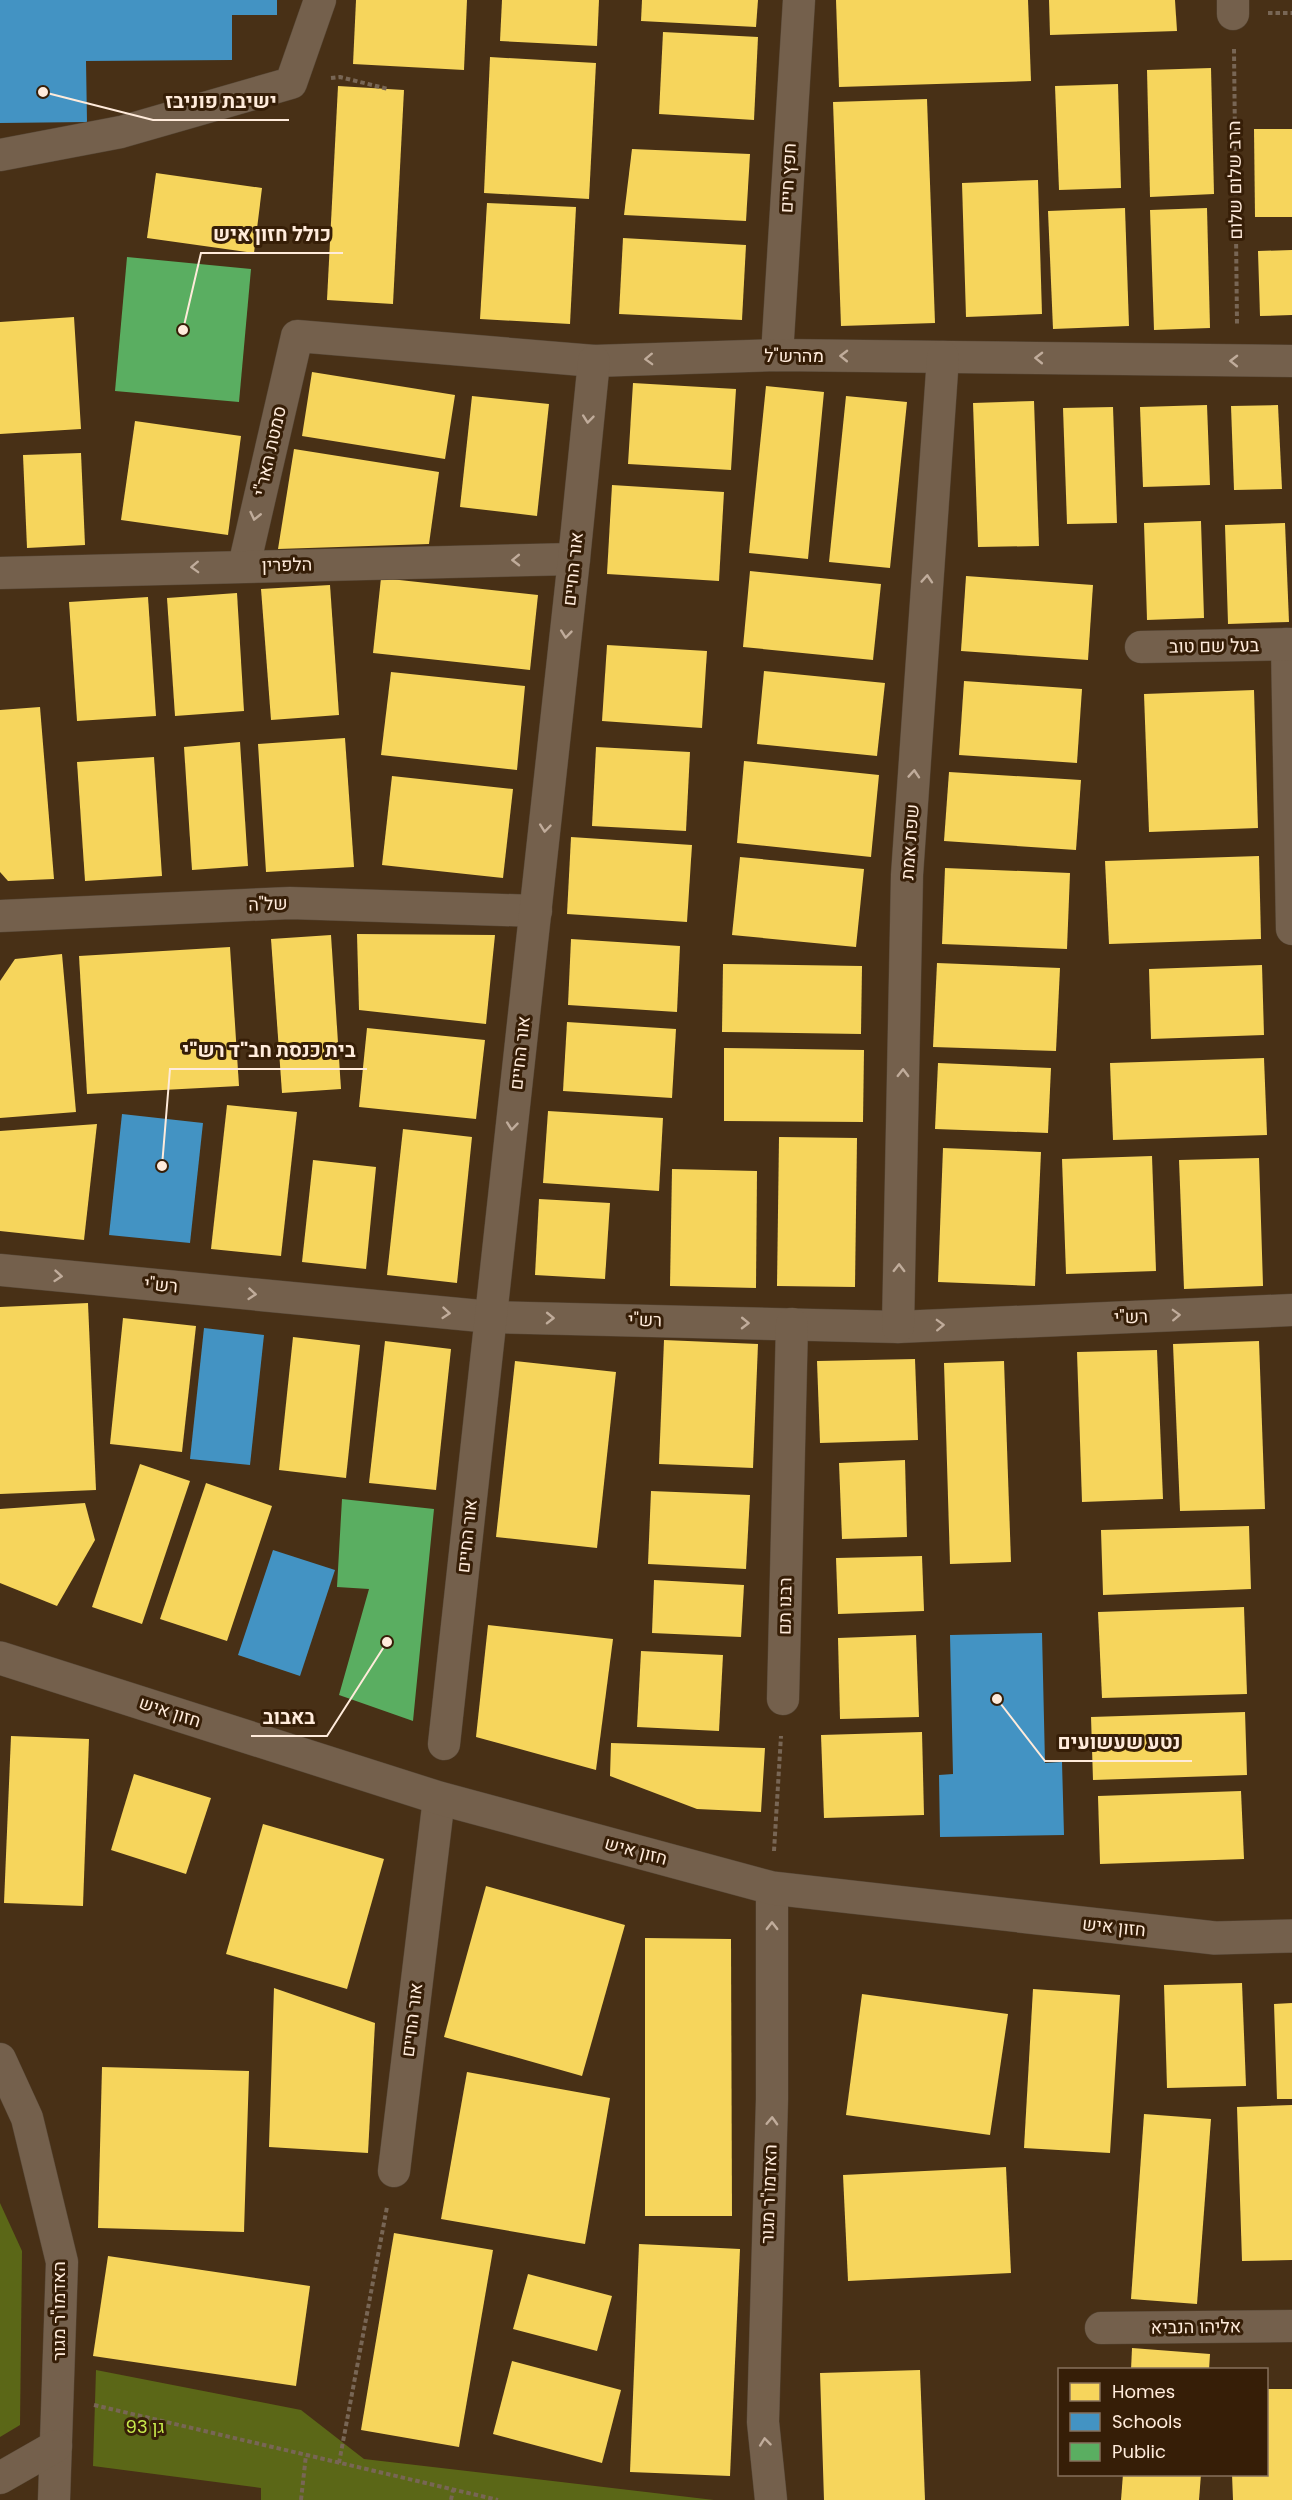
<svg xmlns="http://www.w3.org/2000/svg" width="1292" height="2500" font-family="Poppins,Heebo,sans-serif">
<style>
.green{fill:#5b6717}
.homes{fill:#f6d55c}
.schools{fill:#4393c3}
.public{fill:#5aae61}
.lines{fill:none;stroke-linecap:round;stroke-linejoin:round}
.minor-casing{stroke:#554534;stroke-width:33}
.tertiary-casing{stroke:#554534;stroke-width:34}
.path{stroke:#786655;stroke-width:4;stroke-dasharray:4.5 3;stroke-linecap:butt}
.minor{stroke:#74604c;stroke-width:32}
.tertiary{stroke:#74604c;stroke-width:33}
.oneway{stroke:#c0ac9b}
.labels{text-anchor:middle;stroke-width:6;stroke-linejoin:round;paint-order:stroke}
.street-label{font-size:18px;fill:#ffebdb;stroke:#361e07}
.park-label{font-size:18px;fill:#c8eb4c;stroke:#361e07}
.leader{fill:none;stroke:#ffebdb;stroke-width:2}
.callout-dot{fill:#ffebdb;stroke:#361e07;stroke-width:2}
.callout-label{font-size:20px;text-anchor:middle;font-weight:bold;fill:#ffebdb;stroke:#361e07;stroke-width:6;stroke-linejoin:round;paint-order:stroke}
</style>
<rect width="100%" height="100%" fill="#483016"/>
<g class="green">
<path d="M 0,2203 L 22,2251 L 20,2425 L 0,2437 Z"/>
<path d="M 96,2370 L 301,2410 L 364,2459 L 714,2500 L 261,2500 L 261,2488 L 93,2466 Z"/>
</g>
<g class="homes">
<path d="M 356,0 L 467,0 L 464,70 L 353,64 Z"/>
<path d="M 502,0 L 599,0 L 597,46 L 500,41 Z"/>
<path d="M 642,0 L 758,0 L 756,27 L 641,21 Z"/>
<path d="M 836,0 L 1028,0 L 1031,81 L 839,87 Z"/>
<path d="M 1049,0 L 1175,0 L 1177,31 L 1050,35 Z"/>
<path d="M 663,32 L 758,37 L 754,120 L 659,114 Z"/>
<path d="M 490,57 L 596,63 L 589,199 L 484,193 Z"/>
<path d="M 1211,68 L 1214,194 L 1150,197 L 1147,70 Z"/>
<path d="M 1118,84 L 1121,188 L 1059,190 L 1055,86 Z"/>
<path d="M 338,86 L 404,90 L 393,304 L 327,300 Z"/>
<path d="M 927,99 L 935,323 L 841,326 L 833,102 Z"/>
<path d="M 1254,129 L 1292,129 L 1292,217 L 1255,217 Z"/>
<path d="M 632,149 L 750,154 L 746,221 L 624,215 Z"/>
<path d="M 156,173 L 262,188 L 254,253 L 147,238 Z"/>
<path d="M 1038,180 L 1042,314 L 966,317 L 962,183 Z"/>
<path d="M 487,203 L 576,207 L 570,324 L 480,319 Z"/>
<path d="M 1125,208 L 1129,326 L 1053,329 L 1048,211 Z"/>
<path d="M 1207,208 L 1210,328 L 1154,330 L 1150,210 Z"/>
<path d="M 623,238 L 746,245 L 742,320 L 619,314 Z"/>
<path d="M 1292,250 L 1292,315 L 1260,316 L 1258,251 Z"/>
<path d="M 74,317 L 81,429 L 0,434 L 0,322 Z"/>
<path d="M 312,372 L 455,395 L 445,459 L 302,436 Z"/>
<path d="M 633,383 L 736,389 L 731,470 L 628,464 Z"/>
<path d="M 766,386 L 824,392 L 808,559 L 749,553 Z"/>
<path d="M 472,396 L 549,404 L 537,516 L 460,507 Z"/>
<path d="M 846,396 L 907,402 L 890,568 L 829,562 Z"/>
<path d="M 1034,401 L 1039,546 L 978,547 L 973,403 Z"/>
<path d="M 1207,405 L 1210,485 L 1143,487 L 1140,407 Z"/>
<path d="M 1278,405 L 1282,489 L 1234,490 L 1231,406 Z"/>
<path d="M 1113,407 L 1117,523 L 1067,524 L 1063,408 Z"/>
<path d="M 135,421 L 241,436 L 228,535 L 121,520 Z"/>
<path d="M 294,449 L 439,472 L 429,544 L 278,549 Z"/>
<path d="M 81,453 L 85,545 L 27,548 L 23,455 Z"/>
<path d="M 612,485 L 724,492 L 719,581 L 607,574 Z"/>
<path d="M 1201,521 L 1204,618 L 1147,620 L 1144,523 Z"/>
<path d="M 1285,523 L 1289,622 L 1228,624 L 1225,525 Z"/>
<path d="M 750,571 L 881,584 L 873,660 L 743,647 Z"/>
<path d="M 966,576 L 1093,585 L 1088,660 L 961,651 Z"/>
<path d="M 381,578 L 538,595 L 530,670 L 373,653 Z"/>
<path d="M 330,585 L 339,715 L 271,720 L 261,589 Z"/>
<path d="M 237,593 L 244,711 L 175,716 L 167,598 Z"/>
<path d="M 148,597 L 156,716 L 77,721 L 69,602 Z"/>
<path d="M 607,645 L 707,651 L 702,728 L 602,721 Z"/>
<path d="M 764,671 L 885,683 L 877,756 L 757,744 Z"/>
<path d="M 391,672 L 525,686 L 517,770 L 381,755 Z"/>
<path d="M 964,681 L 1082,689 L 1077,763 L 959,755 Z"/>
<path d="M 1254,690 L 1258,828 L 1149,832 L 1144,694 Z"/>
<path d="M 40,707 L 54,879 L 8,881 L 0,872 L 0,710 Z"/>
<path d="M 345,738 L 354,867 L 266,872 L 258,744 Z"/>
<path d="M 240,742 L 248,866 L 192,870 L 184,747 Z"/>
<path d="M 596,747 L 690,752 L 686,831 L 592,826 Z"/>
<path d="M 154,757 L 162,876 L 85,881 L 77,762 Z"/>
<path d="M 744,761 L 879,775 L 871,857 L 737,843 Z"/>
<path d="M 949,772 L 1081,780 L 1076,850 L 944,841 Z"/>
<path d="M 392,776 L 513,789 L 503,878 L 382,865 Z"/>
<path d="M 571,837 L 692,845 L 687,922 L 567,914 Z"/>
<path d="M 1259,856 L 1261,939 L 1109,944 L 1105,861 Z"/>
<path d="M 740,857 L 864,869 L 856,947 L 732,935 Z"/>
<path d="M 945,868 L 1070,873 L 1067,949 L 942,944 Z"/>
<path d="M 357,934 L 495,935 L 486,1024 L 359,1010 Z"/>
<path d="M 331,935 L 341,1089 L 282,1093 L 271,939 Z"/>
<path d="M 571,939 L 680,946 L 677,1012 L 568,1005 Z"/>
<path d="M 230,947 L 239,1086 L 87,1094 L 79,956 Z"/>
<path d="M 62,954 L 76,1112 L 0,1118 L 0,981 L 15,959 Z"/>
<path d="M 937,963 L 1060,968 L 1056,1051 L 933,1047 Z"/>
<path d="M 723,964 L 862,966 L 861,1034 L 722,1032 Z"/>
<path d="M 1262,965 L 1264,1035 L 1151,1039 L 1149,969 Z"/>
<path d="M 567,1022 L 676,1029 L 672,1098 L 563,1091 Z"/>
<path d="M 367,1028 L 485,1040 L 476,1119 L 359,1107 Z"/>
<path d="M 724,1048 L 864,1050 L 863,1122 L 724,1121 Z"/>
<path d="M 1264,1058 L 1267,1135 L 1113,1140 L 1110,1063 Z"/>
<path d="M 938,1063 L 1051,1068 L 1048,1133 L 935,1129 Z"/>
<path d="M 227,1105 L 297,1112 L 281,1256 L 211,1249 Z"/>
<path d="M 548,1111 L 663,1118 L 659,1191 L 543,1183 Z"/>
<path d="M 97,1124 L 84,1240 L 0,1231 L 0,1131 Z"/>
<path d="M 403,1129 L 472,1137 L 457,1283 L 387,1275 Z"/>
<path d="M 779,1137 L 857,1138 L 855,1287 L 777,1286 Z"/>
<path d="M 943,1148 L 1041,1152 L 1035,1286 L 938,1282 Z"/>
<path d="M 1152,1156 L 1156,1271 L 1066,1274 L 1062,1159 Z"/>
<path d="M 1259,1158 L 1263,1286 L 1184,1289 L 1179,1160 Z"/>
<path d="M 313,1160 L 376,1167 L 366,1269 L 302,1262 Z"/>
<path d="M 672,1169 L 757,1171 L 756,1288 L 670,1286 Z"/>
<path d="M 539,1199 L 610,1203 L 605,1279 L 535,1275 Z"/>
<path d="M 88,1303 L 96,1490 L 0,1494 L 0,1307 Z"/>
<path d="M 123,1318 L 196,1326 L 182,1452 L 110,1444 Z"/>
<path d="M 293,1337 L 360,1345 L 346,1478 L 279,1470 Z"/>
<path d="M 664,1340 L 758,1344 L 753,1468 L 659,1464 Z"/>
<path d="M 385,1341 L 451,1349 L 436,1490 L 369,1483 Z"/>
<path d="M 1259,1341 L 1265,1509 L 1180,1511 L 1173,1344 Z"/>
<path d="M 1157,1350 L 1163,1499 L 1082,1502 L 1077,1352 Z"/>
<path d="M 915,1359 L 918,1440 L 820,1443 L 817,1361 Z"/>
<path d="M 515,1361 L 616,1372 L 597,1548 L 496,1537 Z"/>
<path d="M 1004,1361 L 1011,1562 L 950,1564 L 944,1363 Z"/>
<path d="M 905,1460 L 907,1537 L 842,1539 L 839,1463 Z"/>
<path d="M 140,1464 L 190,1481 L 142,1624 L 92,1607 Z"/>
<path d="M 206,1483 L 272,1506 L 227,1641 L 160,1619 Z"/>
<path d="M 651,1491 L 750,1495 L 746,1569 L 648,1564 Z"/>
<path d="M 85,1503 L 95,1540 L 57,1606 L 0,1583 L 0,1509 Z"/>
<path d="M 1249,1526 L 1251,1589 L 1103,1595 L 1101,1530 Z"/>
<path d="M 922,1556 L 924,1611 L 838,1614 L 836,1558 Z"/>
<path d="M 654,1580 L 744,1585 L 741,1637 L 652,1633 Z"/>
<path d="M 1244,1607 L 1247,1694 L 1102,1698 L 1098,1612 Z"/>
<path d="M 488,1625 L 613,1639 L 596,1770 L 476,1737 Z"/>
<path d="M 916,1635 L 919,1717 L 840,1719 L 838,1638 Z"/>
<path d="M 641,1651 L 723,1655 L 719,1731 L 637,1727 Z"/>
<path d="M 1245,1712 L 1247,1775 L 1093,1780 L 1091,1717 Z"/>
<path d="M 922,1732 L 924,1815 L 824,1818 L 821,1735 Z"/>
<path d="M 11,1736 L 89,1739 L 83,1906 L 4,1903 Z"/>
<path d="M 611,1743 L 765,1748 L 761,1812 L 697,1809 L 610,1776 Z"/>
<path d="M 134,1774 L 211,1798 L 186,1874 L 111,1850 Z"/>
<path d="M 1241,1791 L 1244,1859 L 1100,1864 L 1098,1796 Z"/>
<path d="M 263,1824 L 384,1859 L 347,1989 L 226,1954 Z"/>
<path d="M 486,1886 L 625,1925 L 582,2076 L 444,2037 Z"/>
<path d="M 645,1938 L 731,1939 L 732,2216 L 645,2216 Z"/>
<path d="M 1242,1983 L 1246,2086 L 1167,2088 L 1164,1985 Z"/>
<path d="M 274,1988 L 375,2023 L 368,2153 L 269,2147 Z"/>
<path d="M 1033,1989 L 1120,1995 L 1110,2153 L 1024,2148 Z"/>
<path d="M 862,1994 L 1008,2014 L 990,2135 L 846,2115 Z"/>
<path d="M 1292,2003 L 1292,2099 L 1277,2099 L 1274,2004 Z"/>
<path d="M 102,2067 L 249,2071 L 244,2232 L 98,2228 Z"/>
<path d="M 467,2072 L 610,2098 L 585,2244 L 441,2219 Z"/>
<path d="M 1292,2105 L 1292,2260 L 1242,2261 L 1237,2107 Z"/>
<path d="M 1144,2114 L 1211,2119 L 1197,2304 L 1131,2299 Z"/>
<path d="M 1006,2167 L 1011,2273 L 848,2281 L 843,2175 Z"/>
<path d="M 394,2233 L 493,2250 L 459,2447 L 361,2430 Z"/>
<path d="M 639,2244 L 740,2249 L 730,2476 L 630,2472 Z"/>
<path d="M 108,2256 L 310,2286 L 296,2386 L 93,2356 Z"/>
<path d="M 528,2274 L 612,2296 L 597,2351 L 513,2329 Z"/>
<path d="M 1132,2348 L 1210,2354 L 1209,2370 L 1131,2370 Z"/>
<path d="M 512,2361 L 621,2390 L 602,2463 L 493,2434 Z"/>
<path d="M 920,2370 L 925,2500 L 824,2500 L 820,2373 Z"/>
<path d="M 1266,2389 L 1292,2389 L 1292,2500 L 1233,2500 L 1232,2474 L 1266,2474 Z"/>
<path d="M 1123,2474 L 1201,2474 L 1199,2500 L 1121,2500 Z"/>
</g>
<g class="schools">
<path d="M 0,0 L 277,0 L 277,15 L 232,15 L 232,60 L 86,61 L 87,122 L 0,123 Z"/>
<path d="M 122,1114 L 203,1123 L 190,1243 L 109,1235 Z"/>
<path d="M 204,1328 L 264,1335 L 250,1465 L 190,1459 Z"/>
<path d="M 273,1550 L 335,1570 L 300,1676 L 238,1655 Z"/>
<path d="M 1042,1633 L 1045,1763 L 1062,1762 L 1064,1835 L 940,1837 L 939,1775 L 953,1774 L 950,1635 Z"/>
</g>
<g class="public">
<path d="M 127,257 L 251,269 L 239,402 L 115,391 Z"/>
<path d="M 342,1499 L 434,1509 L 413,1721 L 339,1695 L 369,1589 L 337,1587 Z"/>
</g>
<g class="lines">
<g class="minor-casing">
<g id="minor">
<path d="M 1233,0 L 1233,14"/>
<path d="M 0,155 L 121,132 L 291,83 L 320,0"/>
<path d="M 777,355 L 799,0"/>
<path d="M 244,566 L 297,336 L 594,361 L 777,355 L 1292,361"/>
<path d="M 0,573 L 574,559"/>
<path d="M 1287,644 L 1292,929"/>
<path d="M 1141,647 L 1292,644"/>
<path d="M 0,916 L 290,903 L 536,911"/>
<path d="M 0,1270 L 491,1317 L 898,1327 L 1292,1310"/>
<path d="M 898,1327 L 907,875 L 943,357"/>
<path d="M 783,1699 L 792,1324"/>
<path d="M 444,1744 L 574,559 L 594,361"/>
<path d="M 0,2059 L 27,2118 L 62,2262 L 54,2500"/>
<path d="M 394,2171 L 439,1798"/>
<path d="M 1101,2328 L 1292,2326"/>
<path d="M 0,2478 L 56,2446"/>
<path d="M 771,2500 L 763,2422 L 772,2099 L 772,1888"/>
</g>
</g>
<g class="tertiary-casing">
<path id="tertiary" d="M 0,1658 L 439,1798 L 772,1888 L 1215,1938 L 1292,1936"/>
</g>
<g class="path">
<path d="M 1268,13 L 1292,13"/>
<path d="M 1234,49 L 1237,324"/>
<path d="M 331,78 L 340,77 L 388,89"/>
<path d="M 774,1851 L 781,1736"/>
<path d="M 94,2405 L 498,2500"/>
<path d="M 339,2463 L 387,2207"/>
<path d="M 301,2500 L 306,2455"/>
<path d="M 451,2500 L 453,2490"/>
</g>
<use href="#minor" class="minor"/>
<use href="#tertiary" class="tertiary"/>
</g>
<defs><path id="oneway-chevron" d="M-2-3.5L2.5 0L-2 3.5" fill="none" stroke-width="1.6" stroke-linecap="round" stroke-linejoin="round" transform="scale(1.5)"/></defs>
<g class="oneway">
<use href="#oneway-chevron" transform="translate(844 356) rotate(-179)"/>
<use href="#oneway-chevron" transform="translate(1039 358) rotate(-179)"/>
<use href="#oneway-chevron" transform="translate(649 359) rotate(178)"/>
<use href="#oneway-chevron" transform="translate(1234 361) rotate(-179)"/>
<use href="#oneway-chevron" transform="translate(588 419) rotate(96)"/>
<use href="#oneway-chevron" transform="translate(255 516) rotate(103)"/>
<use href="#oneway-chevron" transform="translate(516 560) rotate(179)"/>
<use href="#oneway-chevron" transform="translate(195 567) rotate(178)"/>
<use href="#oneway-chevron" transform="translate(927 579) rotate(-86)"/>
<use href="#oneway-chevron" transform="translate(566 634) rotate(96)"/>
<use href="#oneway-chevron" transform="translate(914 774) rotate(-86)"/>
<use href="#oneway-chevron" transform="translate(545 828) rotate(96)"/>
<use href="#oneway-chevron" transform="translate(903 1073) rotate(-89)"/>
<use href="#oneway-chevron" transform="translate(512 1126) rotate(96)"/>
<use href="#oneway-chevron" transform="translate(899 1268) rotate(-89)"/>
<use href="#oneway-chevron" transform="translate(58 1276) rotate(5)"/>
<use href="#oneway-chevron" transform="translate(252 1294) rotate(5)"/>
<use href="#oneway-chevron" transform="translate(446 1313) rotate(5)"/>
<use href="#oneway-chevron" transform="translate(1176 1315) rotate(-2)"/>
<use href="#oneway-chevron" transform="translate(550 1318) rotate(1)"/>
<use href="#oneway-chevron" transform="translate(745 1323) rotate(1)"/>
<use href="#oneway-chevron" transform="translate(940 1325) rotate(-2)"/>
<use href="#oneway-chevron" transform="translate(772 1926) rotate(-90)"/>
<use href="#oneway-chevron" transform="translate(772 2121) rotate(-88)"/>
<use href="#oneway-chevron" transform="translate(765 2442) rotate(-96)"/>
</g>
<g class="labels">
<g class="street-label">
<text transform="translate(788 178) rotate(-87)" y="6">חפץ חיים</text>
<text transform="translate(1235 180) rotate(-91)" y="6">הרב שלום שלום</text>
<text x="794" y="362">מהרש"ל</text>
<text transform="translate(270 451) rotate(-77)" y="6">סמטת האר"י</text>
<text transform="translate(287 565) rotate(-1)" y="6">הלפרין</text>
<text transform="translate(573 569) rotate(-84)" y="6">אור החיים</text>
<text transform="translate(1214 646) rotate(-1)" y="6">בעל שם טוב</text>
<text transform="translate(910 842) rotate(-86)" y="6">שפת אמת</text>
<text transform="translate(268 904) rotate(-2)" y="6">של"ה</text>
<text transform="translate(520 1053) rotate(-84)" y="6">אור החיים</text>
<text transform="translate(161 1285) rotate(5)" y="6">רש"י</text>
<text transform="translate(1131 1317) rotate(-2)" y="6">רש"י</text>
<text transform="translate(645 1320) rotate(1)" y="6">רש"י</text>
<text transform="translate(467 1536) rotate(-84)" y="6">אור החיים</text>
<text transform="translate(785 1606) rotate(-89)" y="6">רבנו תם</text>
<text transform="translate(170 1712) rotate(18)" y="6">חזון איש</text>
<text transform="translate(636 1851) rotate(15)" y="6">חזון איש</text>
<text transform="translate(1114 1927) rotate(6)" y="6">חזון איש</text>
<text transform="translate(412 2020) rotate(-83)" y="6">אור החיים</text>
<text transform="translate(769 2194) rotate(-88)" y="6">האדמו"ר מגור</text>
<text transform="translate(59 2311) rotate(-90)" y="6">האדמו"ר מגור</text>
<text transform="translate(1196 2327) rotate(-1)" y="6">אליהו הנביא</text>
</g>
<g class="park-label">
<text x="145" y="2433">גן 93</text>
</g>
</g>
<path class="leader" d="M43 92L153 120H289M183 330L201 253H343M162 1166L170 1069H367M387 1642L327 1736H251M997 1699L1045 1761H1192"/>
<g class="callout-dot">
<circle cx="43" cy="92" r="6"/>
<circle cx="183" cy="330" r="6"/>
<circle cx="162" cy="1166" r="6"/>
<circle cx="387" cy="1642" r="6"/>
<circle cx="997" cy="1699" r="6"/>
</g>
<g class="callout-label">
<text x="221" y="108">ישיבת פוניבז</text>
<text x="272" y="241">כולל חזון איש</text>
<text x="269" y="1057">בית כנסת חב"ד רש"י</text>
<text x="289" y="1724">באבוב</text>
<text x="1119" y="1749">נטע שעשועים</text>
</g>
<rect x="1058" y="2368" width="210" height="108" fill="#361e07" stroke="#86705c" stroke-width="1.5"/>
<rect x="1070" y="2383" width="30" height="18" fill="#f6d55c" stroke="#86705c" stroke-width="1.5"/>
<text x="1112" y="2398" font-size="18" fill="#ffebdb">Homes</text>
<rect x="1070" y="2413" width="30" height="18" fill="#4393c3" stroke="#86705c" stroke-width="1.5"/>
<text x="1112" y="2428" font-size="18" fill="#ffebdb">Schools</text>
<rect x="1070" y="2443" width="30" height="18" fill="#5aae61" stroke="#86705c" stroke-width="1.5"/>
<text x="1112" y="2458" font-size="18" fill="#ffebdb">Public</text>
</svg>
